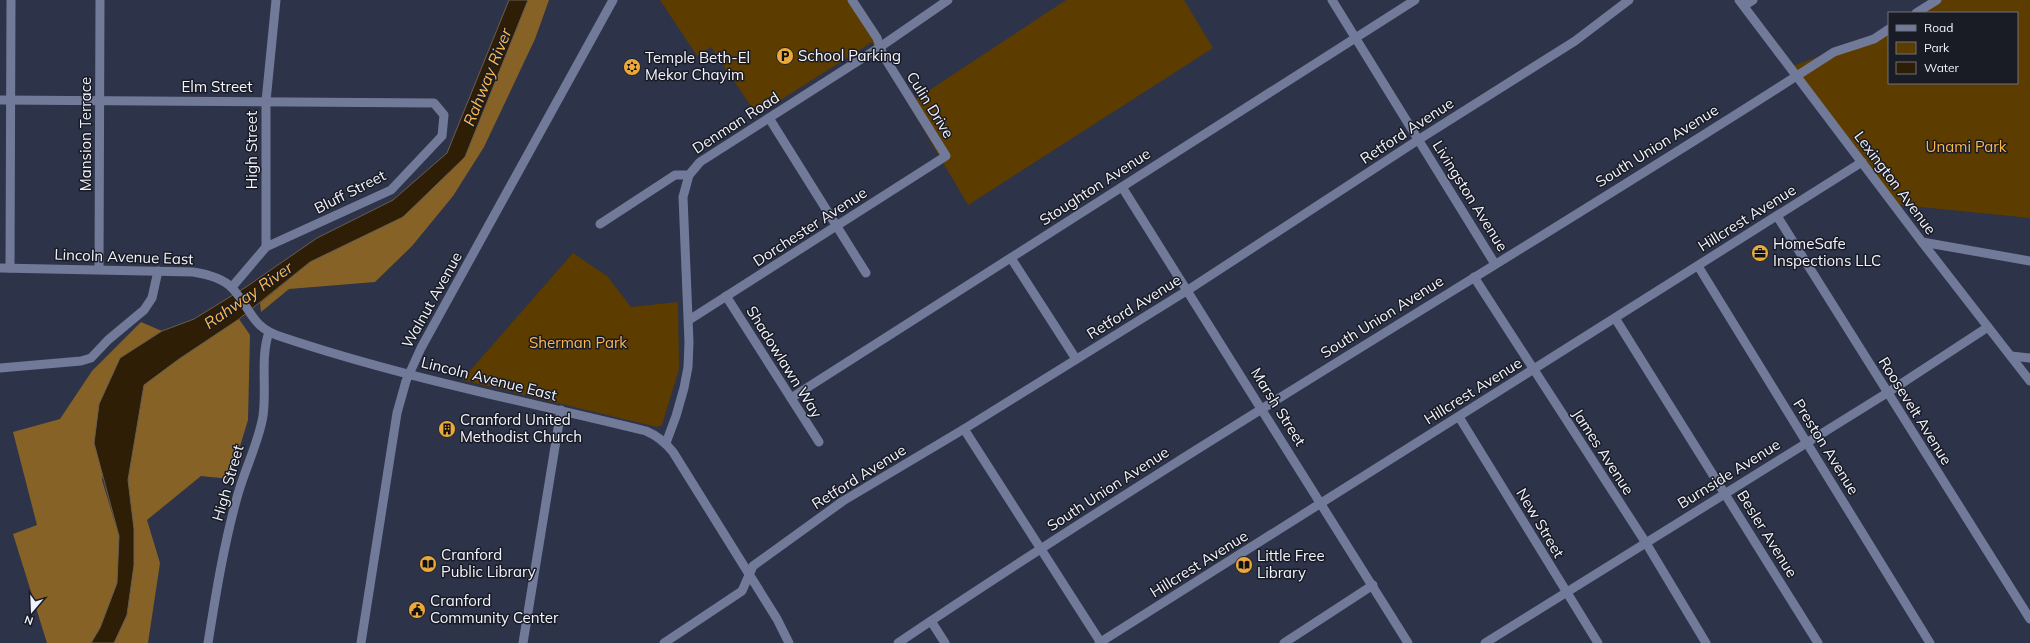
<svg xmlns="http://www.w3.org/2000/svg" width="2030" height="643" font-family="Mulish,sans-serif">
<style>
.green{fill:#5d3c00}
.forest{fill:#876227}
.water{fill:#2e1e06;stroke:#695e50}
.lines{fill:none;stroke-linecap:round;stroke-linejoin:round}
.minor{stroke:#727a9a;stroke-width:9}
.labels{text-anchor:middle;stroke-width:3;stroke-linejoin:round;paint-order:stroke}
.poi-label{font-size:15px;fill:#f2f4fd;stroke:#191b25;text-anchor:start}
.street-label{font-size:15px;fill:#f2f4fd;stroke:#191b25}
.park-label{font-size:15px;fill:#fbb850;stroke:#191b25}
.water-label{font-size:16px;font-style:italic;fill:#fcb951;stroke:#191b25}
</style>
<rect width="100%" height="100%" fill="#2d3348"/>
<g class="green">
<path d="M 660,0 L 851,0 L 916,99 L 1066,0 L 1184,0 L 1213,48 L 968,205 L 872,42 L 757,115 L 711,47 L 697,56 Z"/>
<path d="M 1941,0 L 2030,0 L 2030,218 L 1891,204 L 1790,67 L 1889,31 L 1889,83 L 2017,83 L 2017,13 L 1920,13 Z"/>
<path d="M 573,253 L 607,276 L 631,307 L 678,302 L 679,369 L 662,425 L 657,427 L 462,380 Z"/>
</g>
<g class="forest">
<path d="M 528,0 L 549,0 L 535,39 L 484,147 L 453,196 L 412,246 L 375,282 L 289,289 L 261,312 L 260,303 L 310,262 L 403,217 L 465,157 Z"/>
<path d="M 239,319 L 250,335 L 248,420 L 230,479 L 201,476 L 147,520 L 160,563 L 148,643 L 114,643 L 127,615 L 134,565 L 134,529 L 128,480 L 144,385 L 179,359 Z"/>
<path d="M 141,322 L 162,331 L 120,358 L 102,480 L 119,536 L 117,583 L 100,628 L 91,643 L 47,643 L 13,534 L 37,525 L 13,432 L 60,419 L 92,371 Z"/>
</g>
<path class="water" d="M 509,0 L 528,0 L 465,157 L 403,217 L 310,262 L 239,319 L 179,359 L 144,385 L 128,480 L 134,529 L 134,565 L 127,615 L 114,643 L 91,643 L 100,628 L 117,583 L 119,536 L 94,443 L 99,404 L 120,358 L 162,331 L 194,319 L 246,287 L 317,238 L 393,200 L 447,153 Z"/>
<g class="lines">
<g class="minor">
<path d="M 1332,0 L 1495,264"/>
<path d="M 1739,0 L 1922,242 L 2030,381"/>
<path d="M 1744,6 L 1753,0"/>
<path d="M 1916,13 L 1937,0"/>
<path d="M 0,100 L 434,103 L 444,115 L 442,136 L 391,190 L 266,247"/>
<path d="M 769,118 L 866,273"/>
<path d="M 1122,187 L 1408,643"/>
<path d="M 1777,216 L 2030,619"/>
<path d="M 600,224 L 675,175 L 689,175"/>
<path d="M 1922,242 L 2030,261"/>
<path d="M 1011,258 L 1076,359"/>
<path d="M 1698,266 L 1930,643"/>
<path d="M 0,268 L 193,272 C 206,274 223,278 232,288 C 252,309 250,327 282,337 C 401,377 524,401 646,431 C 658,436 665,442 673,452 L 777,619 L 789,643"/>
<path d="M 10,268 L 11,0"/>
<path d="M 99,269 L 100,0"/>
<path d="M 1474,277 L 1646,543 L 1706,643"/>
<path d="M 232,287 L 266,247 L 266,101 L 276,0"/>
<path d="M 726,296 L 819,442"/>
<path d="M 1615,318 L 1818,643"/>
<path d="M 689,320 L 946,156 L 883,55 L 877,38 L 852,0"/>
<path d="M 2011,356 L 2030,358"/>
<path d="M 0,368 L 81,361 L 91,358 L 108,340 L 144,310 L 152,298 L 158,271"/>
<path d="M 791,398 L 1415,0"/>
<path d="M 1459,417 L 1598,643"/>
<path d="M 964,429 L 1101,643"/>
<path d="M 666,443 L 676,416 L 684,388 L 688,367 L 689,342 L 683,197 L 689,175 L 700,162 L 880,47 L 948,0"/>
<path d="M 931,621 L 945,643"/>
<path d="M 208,643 C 216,593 224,543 238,494 C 245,469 259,441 263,416 C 267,388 260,358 269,332"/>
<path d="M 361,643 L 397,413 L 406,381 L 421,348 L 613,0"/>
<path d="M 523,643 L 561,410"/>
<path d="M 664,643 L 742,591 L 753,566 L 843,501 L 964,429 L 1188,290 L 1418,140 L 1575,41 L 1629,0"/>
<path d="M 898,643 C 1204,437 1524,252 1834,52 L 1874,39 L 1889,29"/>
<path d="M 1099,643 L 1862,162"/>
<path d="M 1284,643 L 1373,585"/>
<path d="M 1485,643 L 1887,393 L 1988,327"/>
</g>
</g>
<defs>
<g id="parking-disc" transform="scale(0.9)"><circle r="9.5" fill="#eca93b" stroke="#191b25"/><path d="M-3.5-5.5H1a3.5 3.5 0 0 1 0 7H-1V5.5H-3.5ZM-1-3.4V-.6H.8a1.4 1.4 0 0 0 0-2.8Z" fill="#111"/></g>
<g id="synagogue-disc" transform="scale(0.9)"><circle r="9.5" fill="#eca93b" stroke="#191b25"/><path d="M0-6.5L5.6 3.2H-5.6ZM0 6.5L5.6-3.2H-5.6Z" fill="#111"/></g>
<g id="office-disc" transform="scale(0.9)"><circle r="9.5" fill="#eca93b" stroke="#191b25"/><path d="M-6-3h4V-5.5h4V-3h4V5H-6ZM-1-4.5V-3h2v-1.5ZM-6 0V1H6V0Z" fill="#111"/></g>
<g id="building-disc" transform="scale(0.9)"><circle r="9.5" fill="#eca93b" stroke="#191b25"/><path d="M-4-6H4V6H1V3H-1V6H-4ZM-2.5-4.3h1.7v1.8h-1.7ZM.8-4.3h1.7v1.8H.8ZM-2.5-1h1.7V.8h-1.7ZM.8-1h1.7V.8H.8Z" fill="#111"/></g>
<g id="library-disc" transform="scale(0.9)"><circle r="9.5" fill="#eca93b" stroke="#191b25"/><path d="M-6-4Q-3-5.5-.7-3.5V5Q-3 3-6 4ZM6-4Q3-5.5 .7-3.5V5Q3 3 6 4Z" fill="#111"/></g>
<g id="civic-disc" transform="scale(0.9)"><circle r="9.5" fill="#eca93b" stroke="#191b25"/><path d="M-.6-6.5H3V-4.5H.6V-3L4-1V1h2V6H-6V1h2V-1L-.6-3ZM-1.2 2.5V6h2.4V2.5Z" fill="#111"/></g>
</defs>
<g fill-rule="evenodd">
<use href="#parking-disc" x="785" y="56"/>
<use href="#synagogue-disc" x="632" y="67"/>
<use href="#office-disc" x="1760" y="253"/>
<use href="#building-disc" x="447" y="429"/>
<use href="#library-disc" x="428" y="564"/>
<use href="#library-disc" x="1244" y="565"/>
<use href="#civic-disc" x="417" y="610"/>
</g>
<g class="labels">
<g class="poi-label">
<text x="798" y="61">School Parking</text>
<text x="645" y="63">Temple Beth-El<tspan x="645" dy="17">Mekor Chayim</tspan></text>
<text x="1773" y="249">HomeSafe<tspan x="1773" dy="17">Inspections LLC</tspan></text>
<text x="460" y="425">Cranford United<tspan x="460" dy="17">Methodist Church</tspan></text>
<text x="441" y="560">Cranford<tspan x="441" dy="17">Public Library</tspan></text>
<text x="1257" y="561">Little Free<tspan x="1257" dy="17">Library</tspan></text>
<text x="430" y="606">Cranford<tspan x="430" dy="17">Community Center</tspan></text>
</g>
<g class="street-label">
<text x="217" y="92">Elm Street</text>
<text transform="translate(930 105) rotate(58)" y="5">Culin Drive</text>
<text transform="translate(736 123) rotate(-33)" y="5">Denman Road</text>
<text transform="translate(1407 131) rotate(-33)" y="5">Retford Avenue</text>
<text transform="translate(86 134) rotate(-90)" y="5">Mansion Terrace</text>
<text transform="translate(1657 146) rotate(-32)" y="5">South Union Avenue</text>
<text transform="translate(252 150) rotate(-90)" y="5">High Street</text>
<text transform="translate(1895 183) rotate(53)" y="5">Lexington Avenue</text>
<text transform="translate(1095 187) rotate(-33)" y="5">Stoughton Avenue</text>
<text transform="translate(350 192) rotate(-27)" y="5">Bluff Street</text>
<text transform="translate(1470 196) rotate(58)" y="5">Livingston Avenue</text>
<text transform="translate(1747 218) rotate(-32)" y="5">Hillcrest Avenue</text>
<text transform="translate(810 227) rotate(-33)" y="5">Dorchester Avenue</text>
<text transform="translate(124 257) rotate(2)" y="5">Lincoln Avenue East</text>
<text transform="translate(432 300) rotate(-61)" y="5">Walnut Avenue</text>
<text transform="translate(1134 307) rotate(-32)" y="5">Retford Avenue</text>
<text transform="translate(1382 317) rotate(-32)" y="5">South Union Avenue</text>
<text transform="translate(784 362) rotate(58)" y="5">Shadowlawn Way</text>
<text transform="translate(489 379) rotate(14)" y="5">Lincoln Avenue East</text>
<text transform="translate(1473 391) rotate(-32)" y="5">Hillcrest Avenue</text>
<text transform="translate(1278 407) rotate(58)" y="5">Marsh Street</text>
<text transform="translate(1915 411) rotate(58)" y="5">Roosevelt Avenue</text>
<text transform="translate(1826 447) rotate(58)" y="5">Preston Avenue</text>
<text transform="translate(1603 452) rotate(57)" y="5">James Avenue</text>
<text transform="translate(1729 474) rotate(-32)" y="5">Burnside Avenue</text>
<text transform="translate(859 477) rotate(-32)" y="5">Retford Avenue</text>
<text transform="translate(228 483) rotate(-74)" y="5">High Street</text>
<text transform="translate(1108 489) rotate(-33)" y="5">South Union Avenue</text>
<text transform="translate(1540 523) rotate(59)" y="5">New Street</text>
<text transform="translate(1767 534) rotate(58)" y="5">Besler Avenue</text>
<text transform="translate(1199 564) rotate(-32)" y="5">Hillcrest Avenue</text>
</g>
<g class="park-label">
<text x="1966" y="152">Unami Park</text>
<text x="578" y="348">Sherman Park</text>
</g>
<g class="water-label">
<text transform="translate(487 77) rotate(-68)" y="6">Rahway River</text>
<text transform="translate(248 295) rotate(-35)" y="6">Rahway River</text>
</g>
</g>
<rect x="1888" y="12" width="130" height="72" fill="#191b25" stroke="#70727b"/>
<rect x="1896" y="25" width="20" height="6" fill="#727a9a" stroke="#70727b"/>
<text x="1924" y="32" font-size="12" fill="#f2f4fd">Road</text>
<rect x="1896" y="42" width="20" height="12" fill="#5d3c00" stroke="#70727b"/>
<text x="1924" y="52" font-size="12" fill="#f2f4fd">Park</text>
<rect x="1896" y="62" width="20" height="12" fill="#2e1e06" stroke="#70727b"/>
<text x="1924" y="72" font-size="12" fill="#f2f4fd">Water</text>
<g transform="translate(32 611) rotate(199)" stroke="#191b25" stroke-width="3" paint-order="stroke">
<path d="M0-3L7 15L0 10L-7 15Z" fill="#f2f4fd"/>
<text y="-6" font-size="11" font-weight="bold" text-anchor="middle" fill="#f2f4fd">N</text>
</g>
</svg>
